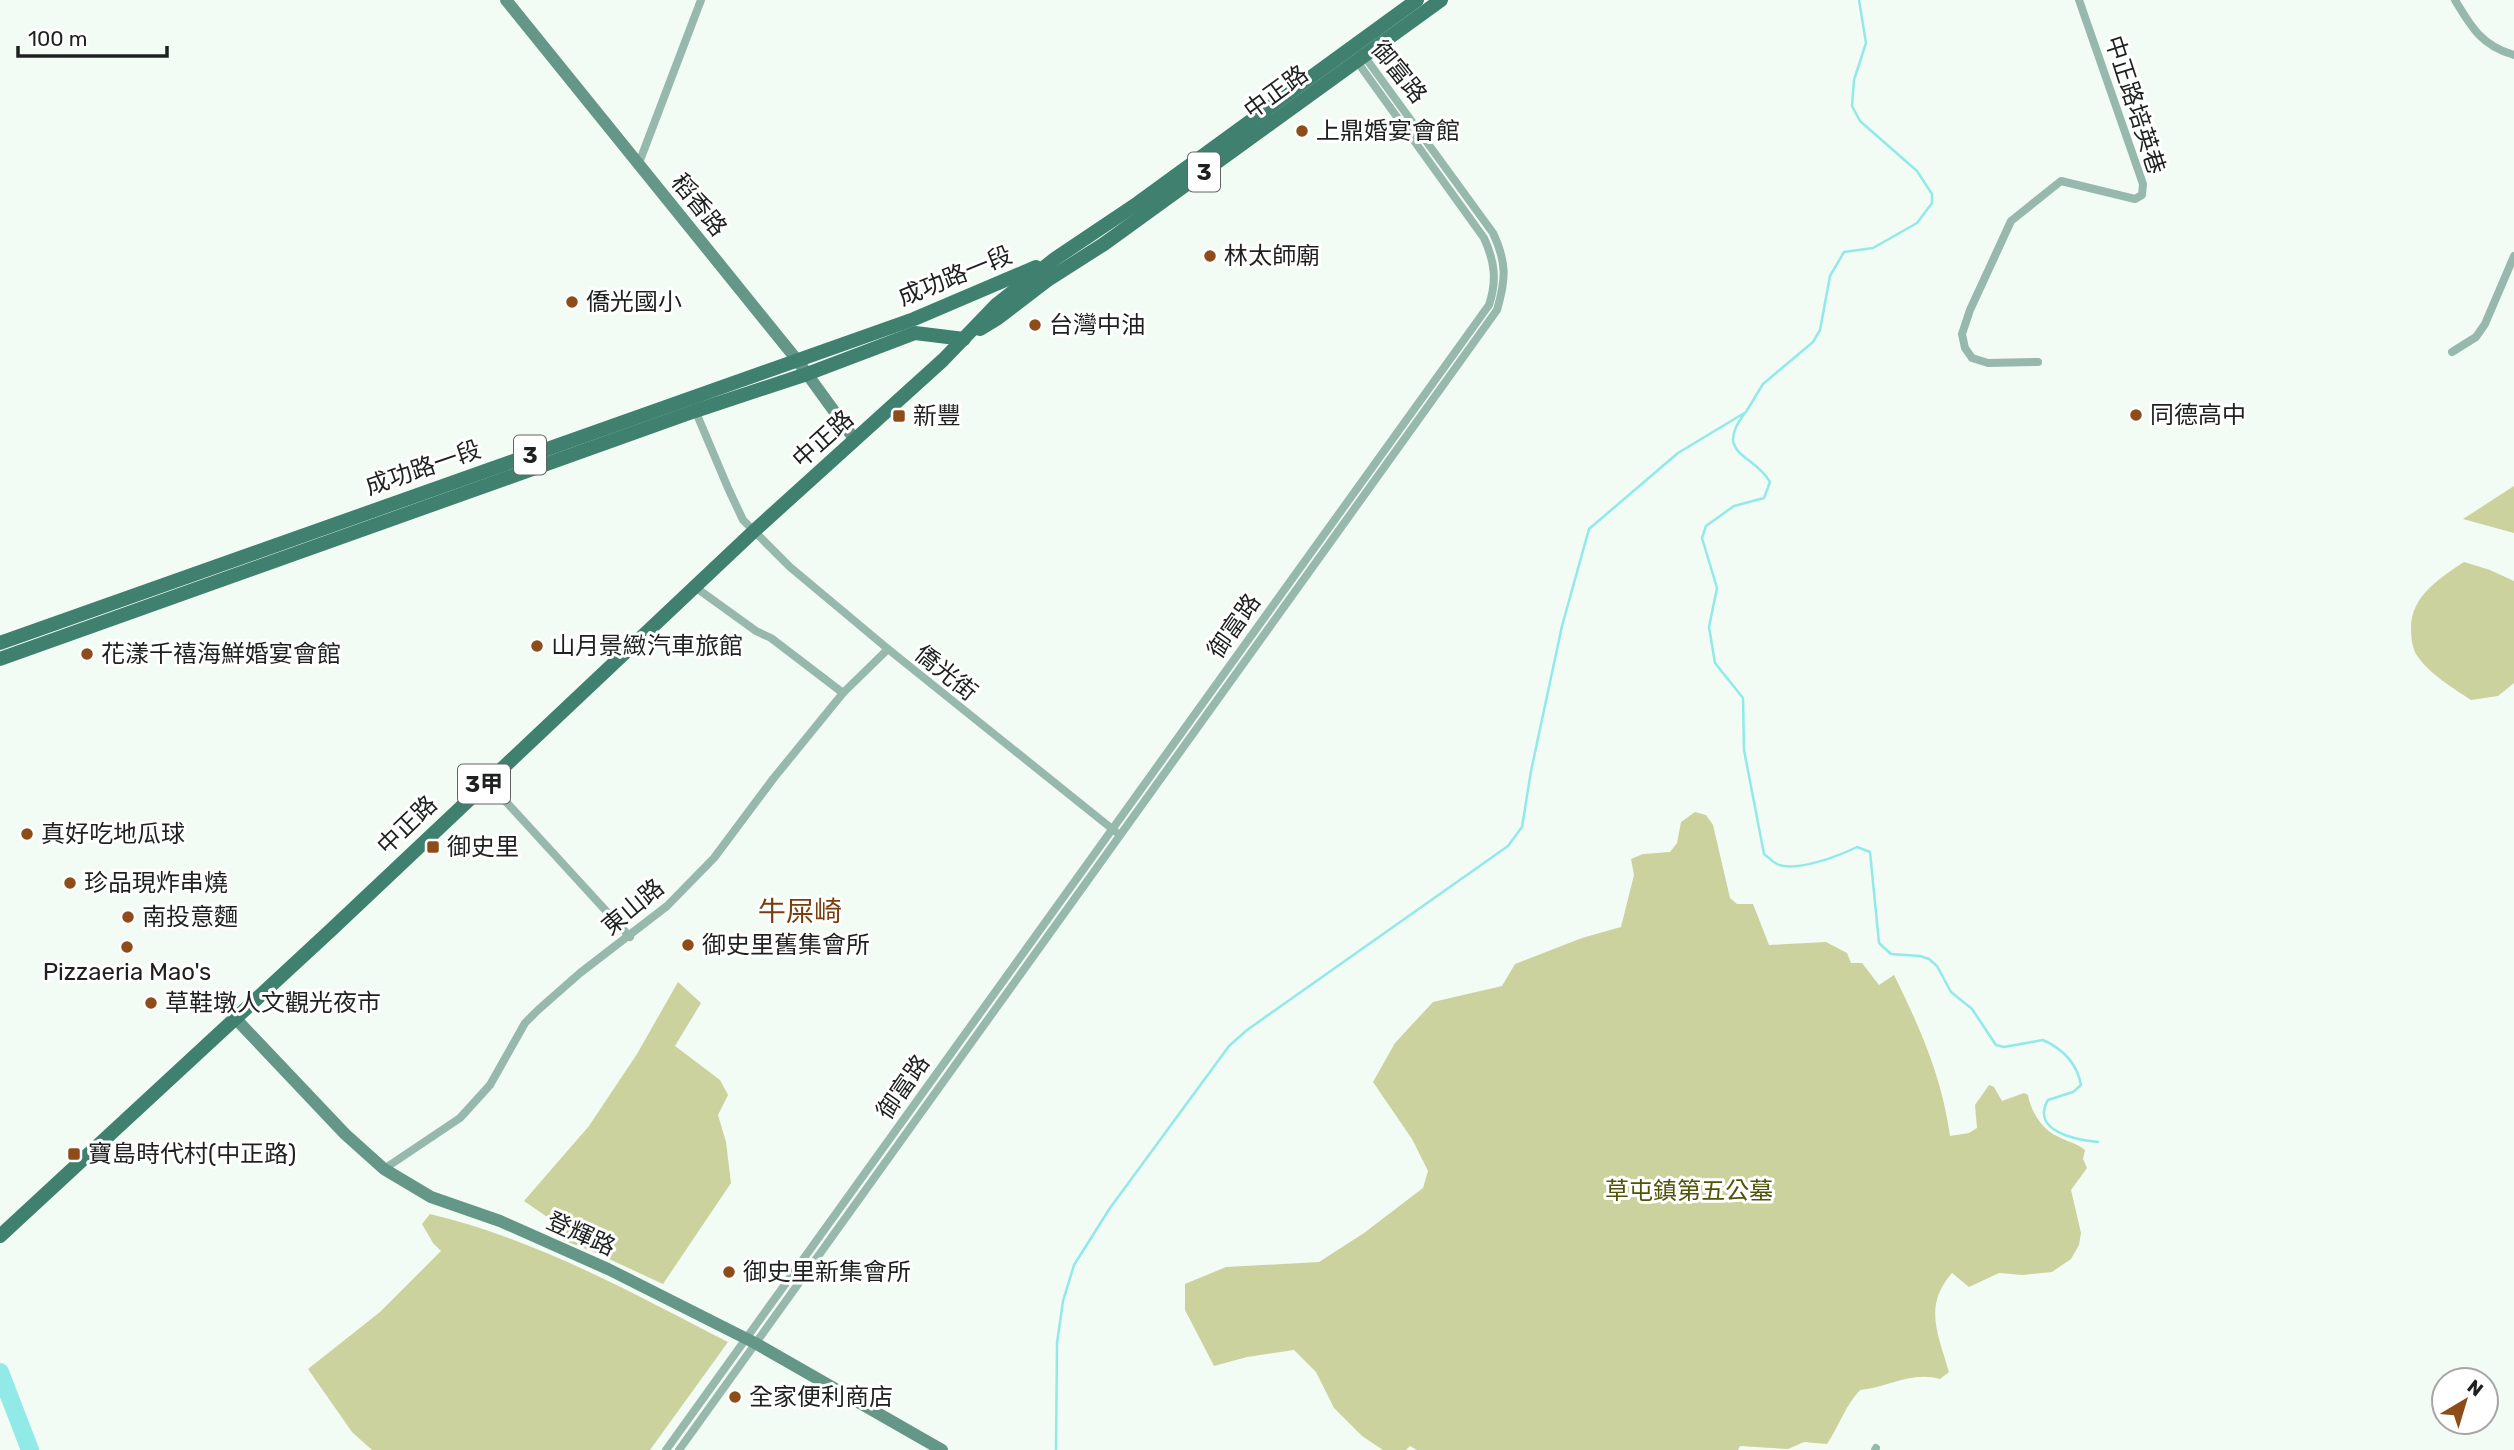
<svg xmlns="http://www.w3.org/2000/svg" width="2514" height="1450" font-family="Rubik,'Noto Sans TC',sans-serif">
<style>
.green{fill:#cbd29d}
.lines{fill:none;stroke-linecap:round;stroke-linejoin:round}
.stream{stroke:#91eae8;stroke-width:2.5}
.river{stroke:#91eae8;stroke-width:18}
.street{stroke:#97b8ad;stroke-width:8}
.secondary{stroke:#659788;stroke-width:12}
.primary{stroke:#3f806e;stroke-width:14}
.poi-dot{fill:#8e4c19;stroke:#fff;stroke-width:2.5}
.labels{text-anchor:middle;stroke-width:6;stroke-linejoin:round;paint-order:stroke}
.shield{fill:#fff;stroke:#626462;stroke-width:2}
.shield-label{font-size:23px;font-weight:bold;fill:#1e211f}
.street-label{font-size:24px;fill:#1e211f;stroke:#fff}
.poi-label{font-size:24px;fill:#1e211f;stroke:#fff;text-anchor:start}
.park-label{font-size:24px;fill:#4f5406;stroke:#fff}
.quarter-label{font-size:28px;fill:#793e0d;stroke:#fff}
</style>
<rect width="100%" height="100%" fill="#f3fbf5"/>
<g class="green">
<path d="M 2514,486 L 2514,533 L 2463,519 Z"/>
<path d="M 2464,562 L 2490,570 L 2514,581 L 2514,683 L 2498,696 L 2471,700 C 2453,688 2428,673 2416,654 C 2412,647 2411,636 2411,628 C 2411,596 2440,578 2464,562 Z"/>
<path d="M 1695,812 L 1706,815 L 1713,825 L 1730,898 L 1737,904 L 1753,904 L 1769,945 L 1826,942 L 1847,953 L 1851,963 L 1862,963 L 1879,985 L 1894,975 C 1920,1028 1942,1077 1950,1136 L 1969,1133 L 1977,1128 L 1975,1105 L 1989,1085 L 1994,1087 L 2002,1101 L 2024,1093 L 2028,1095 C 2031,1112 2043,1131 2059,1137 C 2068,1142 2077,1143 2085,1150 L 2083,1159 L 2087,1168 L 2071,1190 L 2081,1233 L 2079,1245 L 2071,1259 L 2052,1272 L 2023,1275 L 1999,1273 L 1969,1287 L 1952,1273 C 1923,1306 1938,1334 1949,1372 L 1940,1379 C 1911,1371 1889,1387 1860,1390 C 1845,1406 1839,1426 1827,1444 L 1804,1442 L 1788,1449 L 1740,1446 L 1738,1450 L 1417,1450 L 1410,1446 L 1406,1450 L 1383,1450 L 1362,1436 L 1334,1408 L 1316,1372 L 1294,1350 L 1247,1357 L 1214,1366 L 1185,1310 L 1185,1284 L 1226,1267 L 1319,1262 L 1364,1233 L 1423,1188 L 1428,1171 L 1412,1139 L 1373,1082 L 1395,1043 L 1433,1002 L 1502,986 L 1515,964 L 1582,938 L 1621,927 L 1634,875 L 1631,859 L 1643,854 L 1670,852 L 1677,843 L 1681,822 Z"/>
<path d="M 678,982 L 701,1003 L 675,1046 L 720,1080 L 728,1095 L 718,1115 L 726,1142 L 731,1183 L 663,1284 L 596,1253 L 563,1240 L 566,1230 L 524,1201 L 589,1126 L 637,1054 Z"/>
<path d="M 430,1214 C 536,1239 632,1293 728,1342 L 650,1450 L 372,1450 L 352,1432 L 308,1369 L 380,1312 L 441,1251 L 433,1243 L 422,1224 Z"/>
</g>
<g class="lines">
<g class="stream">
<path d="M 1744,414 C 1714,455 1753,453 1770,482 L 1764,498 L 1734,506 L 1706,526 L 1702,538 L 1717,588 L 1709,627 L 1715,663 L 1743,698 L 1744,750 L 1764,854 C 1768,857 1773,862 1777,864 C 1795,873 1841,855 1857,847 L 1870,852 L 1879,943 L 1891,954 L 1920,956 L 1929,959 L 1937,966 L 1951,992 L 1972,1009 L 1996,1045 L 2004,1047 L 2043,1040 C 2063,1049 2077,1063 2081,1085 L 2073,1092 L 2048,1100 C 2030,1131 2076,1140 2098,1142"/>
<path d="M 1056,1450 L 1057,1343 L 1063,1301 L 1074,1265 L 1110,1208 L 1229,1046 L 1247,1030 L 1508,846 L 1522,827 L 1531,771 L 1562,626 L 1589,529 L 1678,453 L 1746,412 L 1763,384 L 1813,342 L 1820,330 L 1830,276 L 1844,252 L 1873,248 L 1917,223 L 1932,203 L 1932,194 L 1917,171 L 1860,121 L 1852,106 L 1854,80 L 1866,43 L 1859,0"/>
</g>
<path class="river" d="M 0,1372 L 30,1450"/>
<g class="street">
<path d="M 2455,0 C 2471,27 2482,46 2514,55"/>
<path d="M 639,163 L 701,0"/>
<path d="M 2452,352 L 2476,337 L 2485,324 L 2514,256"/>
<path d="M 2038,362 L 1988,363 L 1972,358 L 1965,348 L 1962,334 L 1970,310 L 2011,221 L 2061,181 L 2135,199 L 2142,195 L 2143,184 L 2079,0"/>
<path d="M 695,410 L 728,488 L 743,520 L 790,567 L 888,649 L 1116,832"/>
<path d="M 695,587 L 756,631 L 771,638 L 843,693"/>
<path d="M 487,781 L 630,937"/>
<path d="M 384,1169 L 460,1118 L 490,1085 L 525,1023 L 538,1010 L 580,973 L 667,906 L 714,858 L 773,779 L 843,693 L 888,649"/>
<path d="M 666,1450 L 1489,305 C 1497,281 1495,262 1484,238 L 1361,67 L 1358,59"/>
<path d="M 679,1450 L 1497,310 C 1506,279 1507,263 1493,233 L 1362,53"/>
<path d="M 1875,1450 L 1876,1448"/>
</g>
<g class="secondary">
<path d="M 506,0 L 797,360 L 855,440"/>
<path d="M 235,1018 L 345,1134 L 384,1169 L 431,1197 L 500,1221 L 608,1269 L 755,1343 L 942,1450"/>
</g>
<g class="primary">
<path d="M 980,329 L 998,318 L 1049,279 L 1104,244 L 1441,0"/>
<path d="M 0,643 L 914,319 L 1036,267"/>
<path d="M 0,659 L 695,411 L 807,374 L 915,333 L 964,339"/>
<path d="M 0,1236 L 331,930 L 754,531 L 943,360 L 996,305 L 1056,258 L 1138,203 L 1417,0"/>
</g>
</g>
<g class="poi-dot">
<circle cx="1302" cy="131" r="7"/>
<circle cx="1210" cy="256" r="7"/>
<circle cx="572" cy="302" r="7"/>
<circle cx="1035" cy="325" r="7"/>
<circle cx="2136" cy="415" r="7"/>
<rect x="892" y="409" width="14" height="14" rx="3.5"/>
<circle cx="537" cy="646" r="7"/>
<circle cx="87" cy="654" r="7"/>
<circle cx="27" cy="834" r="7"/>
<rect x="426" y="840" width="14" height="14" rx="3.5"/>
<circle cx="70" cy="883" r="7"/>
<circle cx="128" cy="917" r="7"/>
<circle cx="688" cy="945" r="7"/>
<circle cx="127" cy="947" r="7"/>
<circle cx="151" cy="1003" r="7"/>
<rect x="67" y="1147" width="14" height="14" rx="3.5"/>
<circle cx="729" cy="1272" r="7"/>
<circle cx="735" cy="1397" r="7"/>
</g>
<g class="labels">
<g class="shield">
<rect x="1188" y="152.5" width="32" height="39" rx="5"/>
<rect x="514" y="435.5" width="32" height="39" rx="5"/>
<rect x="458" y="764.5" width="52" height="39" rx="5"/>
</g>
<g class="shield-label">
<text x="1204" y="180">3</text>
<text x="530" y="463">3</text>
<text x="484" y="792">3甲</text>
</g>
<g class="street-label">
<text transform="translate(1399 72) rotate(51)" y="8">御富路</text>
<text transform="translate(1276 92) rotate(-36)" y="8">中正路</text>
<text transform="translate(2135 105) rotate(72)" y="8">中正路培英巷</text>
<text transform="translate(699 205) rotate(51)" y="8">稻香路</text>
<text transform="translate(955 276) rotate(-22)" y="8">成功路一段</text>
<text transform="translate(823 439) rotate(-42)" y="8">中正路</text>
<text transform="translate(423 468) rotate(-19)" y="8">成功路一段</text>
<text transform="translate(1234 626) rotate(-55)" y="8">御富路</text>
<text transform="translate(946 673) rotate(39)" y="8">僑光街</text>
<text transform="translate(407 825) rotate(-44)" y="8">中正路</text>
<text transform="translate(633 907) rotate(-40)" y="8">東山路</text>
<text transform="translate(903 1087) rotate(-55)" y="8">御富路</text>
<text transform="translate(581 1234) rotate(24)" y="8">登輝路</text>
</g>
<g class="poi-label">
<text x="1316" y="139">上鼎婚宴會館</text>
<text x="1224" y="264">林太師廟</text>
<text x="586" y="310">僑光國小</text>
<text x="1049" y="333">台灣中油</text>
<text x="2150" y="423">同德高中</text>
<text x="913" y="424">新豐</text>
<text x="551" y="654">山月景緻汽車旅館</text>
<text x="101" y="662">花漾千禧海鮮婚宴會館</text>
<text x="41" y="842">真好吃地瓜球</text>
<text x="447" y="855">御史里</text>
<text x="84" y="891">珍品現炸串燒</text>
<text x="142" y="925">南投意麵</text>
<text x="702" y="953">御史里舊集會所</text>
<text x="127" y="980" text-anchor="middle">Pizzaeria Mao's</text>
<text x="165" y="1011">草鞋墩人文觀光夜市</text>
<text x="88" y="1162">寶島時代村(中正路)</text>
<text x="743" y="1280">御史里新集會所</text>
<text x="749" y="1405">全家便利商店</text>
</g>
<g class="park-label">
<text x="1689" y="1199">草屯鎮第五公墓</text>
</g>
<g class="quarter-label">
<text x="800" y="921">牛屎崎</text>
</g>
</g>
<g transform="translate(2465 1401) rotate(38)"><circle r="33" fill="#ffffff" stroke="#a5a6a5" stroke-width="2"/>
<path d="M0-5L12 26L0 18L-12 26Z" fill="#8e4c19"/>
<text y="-10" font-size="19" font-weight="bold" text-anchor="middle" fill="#1e211f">N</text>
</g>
<path d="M18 46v10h149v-10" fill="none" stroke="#1e211f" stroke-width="3.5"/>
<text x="28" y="46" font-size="21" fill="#1e211f" stroke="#ffffff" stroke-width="5" paint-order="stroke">100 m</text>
</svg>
